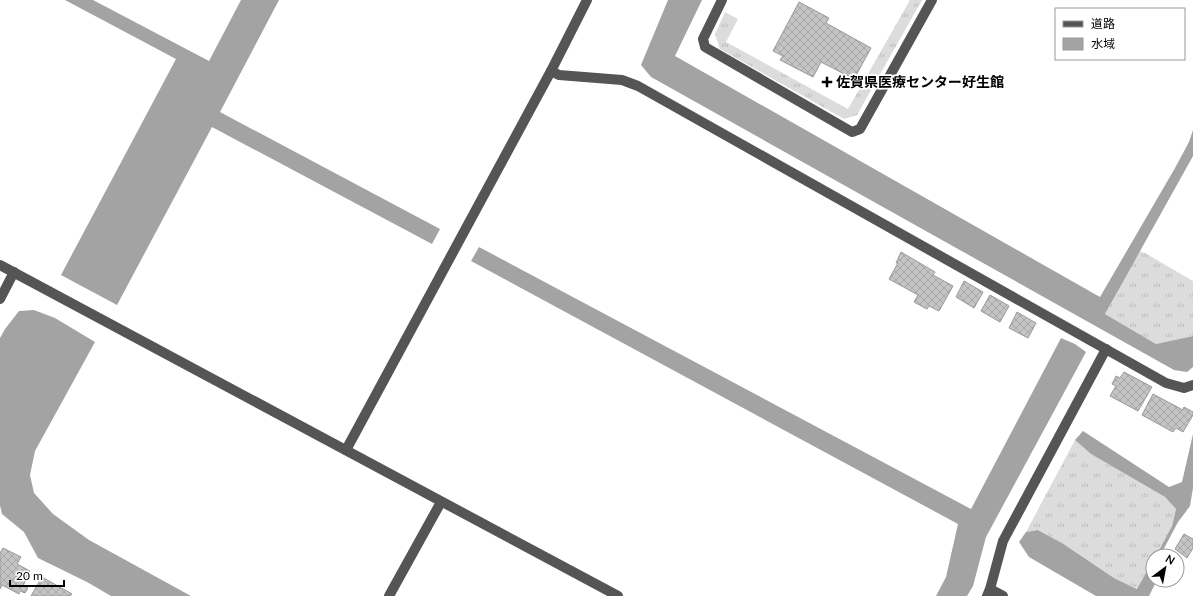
<svg xmlns="http://www.w3.org/2000/svg" width="1193" height="596" font-family="Lato,'Noto Sans JP',sans-serif">
<style>
.grass{fill:url(#grass-tufts)}
.water{fill:#a3a3a3}
.building{fill:url(#building-cross-hatch);stroke:#999}
.lines{fill:none;stroke-linecap:round;stroke-linejoin:round}
.minor{stroke:#555;stroke-width:10}
.poi-dot{fill:#000;stroke:#fff;stroke-width:1.5}
.labels{text-anchor:middle;stroke-width:3.5;stroke-linejoin:round;paint-order:stroke}
.poi-label{font-size:14px;font-weight:bold;fill:#000;stroke:#fff;text-anchor:start}
</style>
<defs>
<pattern id="grass-tufts" width="24" height="20" patternUnits="userSpaceOnUse"><rect width="24" height="20" fill="#dcdcdc"/><path d="M3 7l-1-3M5 7V3M7 7l1-3M15 17l-1-3M17 17v-4M19 17l1-3" fill="none" stroke="#bbb"/></pattern>
<pattern id="building-cross-hatch" width="8" height="8" patternUnits="userSpaceOnUse"><rect width="8" height="8" fill="#c4c4c4"/><path d="M0 0l8 8M0 8l8-8" fill="none" stroke="#a7a7a7"/></pattern>
</defs>
<rect width="100%" height="100%" fill="#fff"/>
<g class="grass">
<path d="M 910,0 L 922,0 L 857,115 L 844,119 L 720,49 L 715,34 L 725,12 L 738,19 L 726,42 L 848,109 Z"/>
<path d="M 1139,251 L 1145,253 L 1193,281 L 1193,336 L 1156,344 L 1105,314 Z"/>
<path d="M 1075,440 L 1091,454 L 1165,497 L 1176,509 L 1172,526 L 1156,556 L 1153,556 L 1153,561 L 1138,589 L 1114,578 L 1062,543 L 1039,530 L 1026,532 Z"/>
</g>
<g class="water">
<path d="M 65,0 L 93,0 L 209,61 L 241,0 L 279,0 L 220,112 L 440,229 L 432,244 L 212,127 L 117,305 L 61,275 L 176,59 Z"/>
<path d="M 668,0 L 702,0 L 675,56 L 1100,297 L 1175,168 L 1189,142 L 1193,130 L 1193,156 L 1105,314 L 1156,344 L 1193,336 L 1193,367 L 1187,372 L 1174,370 L 651,77 L 641,65 Z"/>
<path d="M 479,247 L 971,509 L 1061,338 L 1075,344 L 1086,352 L 986,537 L 973,586 L 967,596 L 936,596 L 946,577 L 958,524 L 471,261 Z"/>
<path d="M 34,310 L 55,318 L 95,342 L 35,451 L 30,475 L 34,493 L 53,514 L 89,540 L 191,596 L 111,596 L 87,582 L 38,558 L 24,532 L 2,514 L 0,505 L 0,338 L 5,329 L 19,311 Z"/>
<path d="M 1083,431 L 1169,487 L 1182,482 L 1193,434 L 1193,488 L 1190,506 L 1178,522 L 1160,556 L 1156,556 L 1172,526 L 1176,509 L 1165,497 L 1091,454 L 1075,440 Z"/>
<path d="M 1038,530 L 1062,543 L 1114,578 L 1137,589 L 1153,561 L 1153,580 L 1156,580 L 1156,582 L 1149,596 L 1096,596 L 1029,557 L 1019,542 L 1026,532 Z"/>
</g>
<g class="building">
<path d="M 799,2 L 829,18 L 826,23 L 871,48 L 854,79 L 821,62 L 813,77 L 780,60 L 783,56 L 773,51 Z"/>
<path d="M 901,252 L 935,272 L 933,275 L 953,286 L 939,311 L 929,306 L 927,309 L 914,302 L 918,295 L 889,279 L 898,263 L 896,263 Z"/>
<path d="M 964,281 L 983,292 L 974,308 L 956,297 Z"/>
<path d="M 990,295 L 1009,306 L 1000,322 L 981,311 Z"/>
<path d="M 1017,312 L 1036,323 L 1028,338 L 1009,328 Z"/>
<path d="M 1124,372 L 1152,387 L 1138,411 L 1110,396 L 1116,386 L 1112,384 L 1116,376 L 1120,378 Z"/>
<path d="M 1153,394 L 1183,410 L 1184,407 L 1193,412 L 1193,415 L 1183,432 L 1176,428 L 1173,432 L 1142,415 Z"/>
<path d="M 1184,534 L 1193,539 L 1193,548 L 1187,558 L 1175,549 Z"/>
<path d="M 3,548 L 21,557 L 17,564 L 30,571 L 23,586 L 28,588 L 25,593 L 20,591 L 19,594 L 2,585 L 0,589 L 0,553 Z"/>
<path d="M 42,577 L 72,594 L 70,596 L 31,596 Z"/>
</g>
<g class="lines">
<g class="minor">
<path d="M 722,0 L 703,39 L 705,47 L 852,132 L 860,129 L 932,0"/>
<path d="M 551,71 L 559,75 L 622,80 L 638,86 L 1166,383 L 1184,388 L 1193,385"/>
<path d="M 0,265 L 618,596"/>
<path d="M 0,299 L 14,272"/>
<path d="M 346,450 L 551,71 L 587,0"/>
<path d="M 990,589 L 1003,596"/>
<path d="M 389,596 L 441,502"/>
<path d="M 987,596 L 990,589 L 1003,541 L 1106,349"/>
</g>
</g>
<path class="poi-dot" d="M825 76h4v4h4v4h-4v4h-4v-4h-4v-4h4z"/>
<g class="labels">
<g class="poi-label">
<text x="836" y="87">佐賀県医療センター好生館</text>
</g>
</g>
<rect x="1055" y="8" width="130" height="52" fill="#ffffff" stroke="#999999"/>
<rect x="1063" y="21" width="20" height="6" fill="#555555" stroke="#999999"/>
<text x="1091" y="28" font-size="12" fill="#000000">道路</text>
<rect x="1063" y="38" width="20" height="12" fill="#a3a3a3" stroke="#999999"/>
<text x="1091" y="48" font-size="12" fill="#000000">水域</text>
<g transform="translate(1165 568) rotate(32)"><circle r="19" fill="#ffffff" stroke="#999999"/>
<path d="M0-3L7 15L0 10L-7 15Z" fill="#000000"/>
<text y="-6" font-size="11" font-weight="bold" text-anchor="middle" fill="#000000">N</text>
</g>
<path d="M10 580v6h54v-6" fill="none" stroke="#000000" stroke-width="2"/>
<text x="16" y="580" font-size="12" fill="#000000" stroke="#ffffff" stroke-width="3" paint-order="stroke">20 m</text>
</svg>
